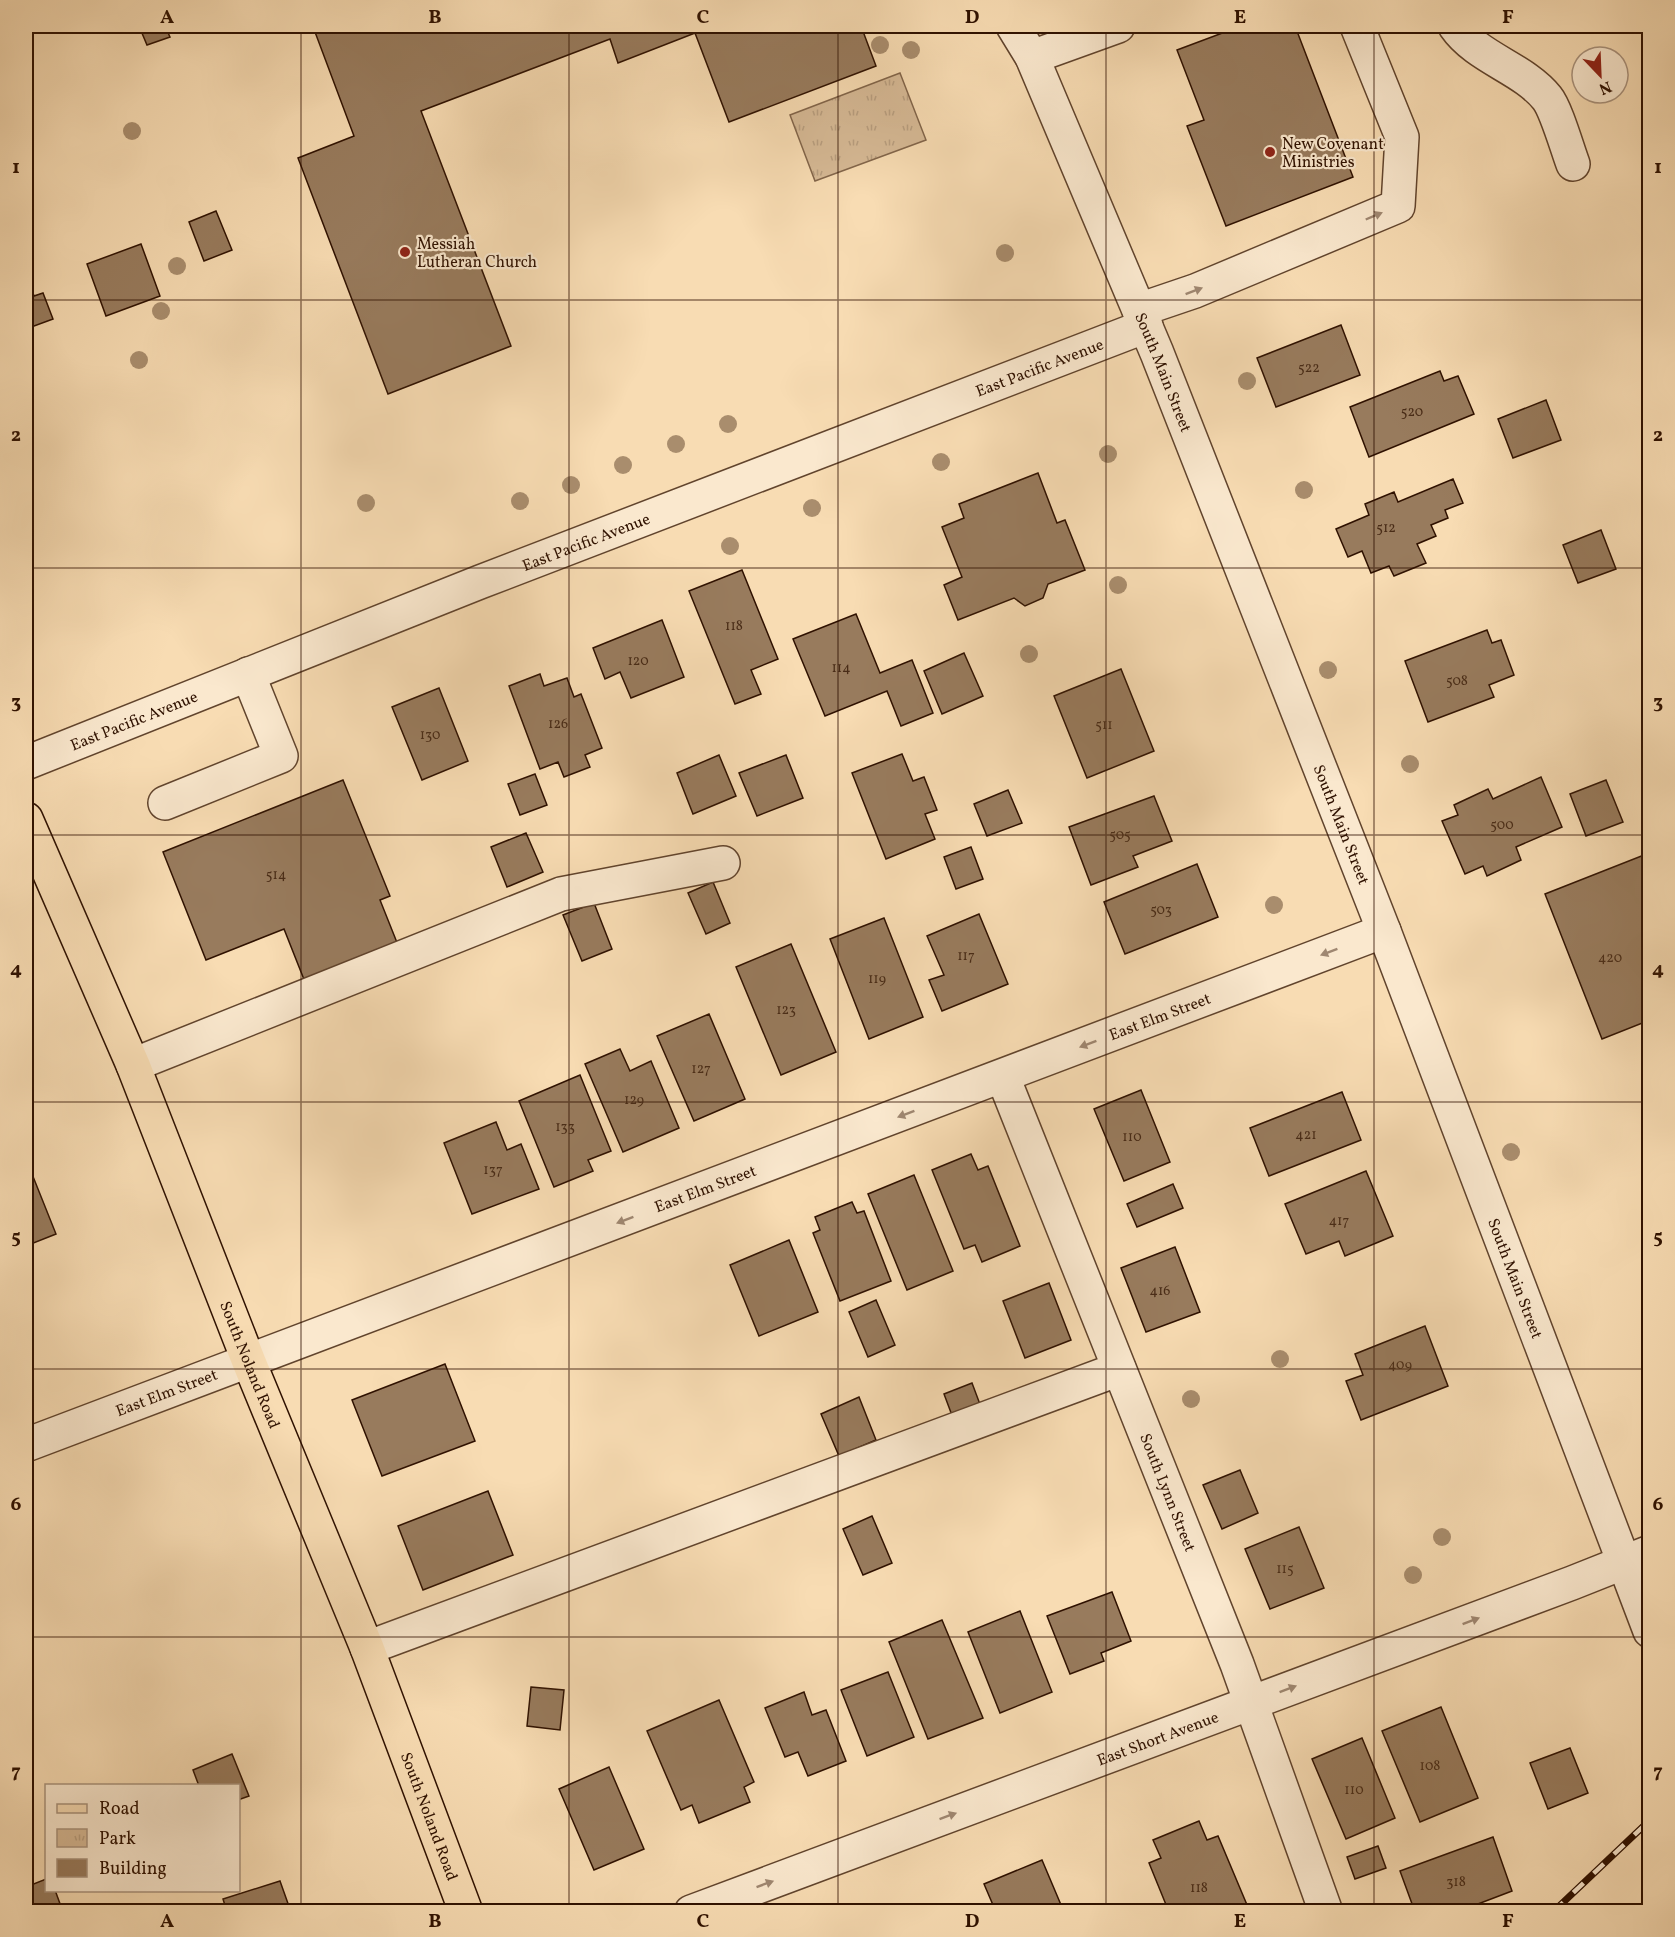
<svg xmlns="http://www.w3.org/2000/svg" width="1675" height="1937" font-family="Vollkorn,serif">
<style>
.park{fill:url(#park-tufts);stroke:#82654a;stroke-width:1.5}
.building{fill:#987b5d;stroke:#2f1100;stroke-width:1.5}
.lines{fill:none;stroke-linecap:round;stroke-linejoin:round}
.minor-casing{stroke:#61442d;stroke-width:36}
.major-casing{stroke:#2f1100;stroke-width:36}
.minor{stroke:#fae8ce;stroke-width:33}
.major{stroke:#f8dcb3;stroke-width:33}
.rail-casing{stroke:#2f1100;stroke-width:7}
.rail{stroke:#fae8ce;stroke-width:4.5;stroke-dasharray:14;stroke-linecap:butt}
.tree{fill:#a98d6d}
.oneway{fill:#9f8771}
.grid{fill:none;stroke:#2f1100;stroke-width:1.5;stroke-opacity:0.55}
.poi-dot{fill:#8f2418;stroke:#fae8ce;stroke-width:2}
.labels{text-anchor:middle;stroke-width:4.5;stroke-linejoin:round;paint-order:stroke}
.number-label{font-size:14px;fill:#492c17}
.poi-label{font-size:16px;fill:#2f1100;stroke:#fae8ce;text-anchor:start}
.street-label{font-size:16px;fill:#2f1100;stroke:#fae8ce}
.neatline{fill:none;stroke:#2f1100;stroke-width:2}
.grid-label{font-size:20px;text-anchor:middle;font-weight:bold;fill:#2f1100}
</style>
<defs>
<pattern id="park-tufts" width="24" height="20" patternUnits="userSpaceOnUse" patternTransform="scale(1.5)"><rect width="24" height="20" fill="#d6b995"/><path d="M3 7l-1-3M5 7V3M7 7l1-3M15 17l-1-3M17 17v-4M19 17l1-3" fill="none" stroke="#b89e7f"/></pattern>
</defs>
<rect width="100%" height="100%" fill="#f8dcb3"/>
<filter id="stains"><feTurbulence type="fractalNoise" baseFrequency=".00333" numOctaves="4"/><feColorMatrix values="0 0 0 0 .2 0 0 0 0 .09 0 0 0 0 .02 0 0 0 .5 -.17"/></filter>
<radialGradient id="worn" r=".72"><stop offset=".6" stop-color="#630" stop-opacity="0"/><stop offset="1" stop-color="#630" stop-opacity=".3"/></radialGradient>
<path class="park" d="M 900,73 L 926,140 L 815,181 L 790,115 Z"/>
<g class="building">
<path d="M 139,26 L 165,26 L 170,37 L 147,45 Z"/>
<path d="M 332,26 L 861,26 L 876,66 L 729,122 L 695,33 L 618,63 L 610,39 L 421,111 L 511,346 L 388,394 L 298,158 L 354,136 L 315,32 Z"/>
<path d="M 1241,26 L 1295,26 L 1353,177 L 1226,226 L 1187,126 L 1204,120 L 1177,50 Z"/>
<path d="M 216,211 L 232,250 L 204,261 L 189,222 Z"/>
<path d="M 141,244 L 160,296 L 106,316 L 87,264 Z"/>
<path d="M 26,273 L 34,296 L 43,293 L 53,319 L 26,329 Z"/>
<path d="M 1341,325 L 1360,375 L 1276,407 L 1257,358 Z"/>
<path d="M 1440,371 L 1444,381 L 1458,376 L 1474,414 L 1369,457 L 1350,407 Z"/>
<path d="M 1546,400 L 1561,440 L 1513,458 L 1498,419 Z"/>
<path d="M 1038,473 L 1057,523 L 1065,520 L 1085,570 L 1048,584 L 1043,598 L 1025,606 L 1014,598 L 958,620 L 944,585 L 962,577 L 942,527 L 964,518 L 959,504 Z"/>
<path d="M 1453,479 L 1463,503 L 1445,510 L 1448,518 L 1431,525 L 1436,536 L 1417,544 L 1426,563 L 1394,576 L 1389,566 L 1371,573 L 1362,551 L 1348,557 L 1336,529 L 1369,515 L 1365,504 L 1394,492 L 1398,502 Z"/>
<path d="M 1601,530 L 1616,569 L 1578,583 L 1563,545 Z"/>
<path d="M 742,570 L 778,659 L 751,670 L 761,694 L 735,704 L 689,591 Z"/>
<path d="M 856,614 L 880,673 L 912,660 L 933,713 L 901,726 L 887,691 L 825,716 L 793,639 Z"/>
<path d="M 662,620 L 684,677 L 631,698 L 620,672 L 605,679 L 593,648 Z"/>
<path d="M 1487,630 L 1492,643 L 1501,640 L 1514,675 L 1489,685 L 1494,697 L 1428,722 L 1405,661 Z"/>
<path d="M 964,653 L 983,696 L 942,714 L 924,671 Z"/>
<path d="M 1121,669 L 1154,751 L 1087,778 L 1054,696 Z"/>
<path d="M 540,674 L 544,686 L 567,678 L 574,697 L 581,694 L 602,748 L 585,755 L 590,767 L 564,777 L 558,762 L 540,769 L 509,686 Z"/>
<path d="M 439,688 L 468,761 L 422,780 L 392,707 Z"/>
<path d="M 902,754 L 913,781 L 924,777 L 937,810 L 925,814 L 935,839 L 886,859 L 852,773 Z"/>
<path d="M 719,755 L 736,796 L 693,814 L 677,773 Z"/>
<path d="M 786,755 L 803,798 L 757,816 L 739,773 Z"/>
<path d="M 535,774 L 547,805 L 520,815 L 508,784 Z"/>
<path d="M 1541,777 L 1562,827 L 1516,847 L 1521,860 L 1487,876 L 1483,866 L 1465,874 L 1442,821 L 1458,815 L 1454,805 L 1488,789 L 1493,799 Z"/>
<path d="M 343,780 L 390,896 L 380,900 L 398,945 L 305,982 L 284,929 L 206,960 L 163,852 Z"/>
<path d="M 1606,780 L 1623,822 L 1586,836 L 1570,794 Z"/>
<path d="M 1008,790 L 1022,823 L 987,836 L 974,804 Z"/>
<path d="M 1154,796 L 1172,841 L 1133,856 L 1138,867 L 1091,885 L 1069,827 Z"/>
<path d="M 526,833 L 543,872 L 507,887 L 491,847 Z"/>
<path d="M 971,847 L 983,879 L 956,889 L 944,857 Z"/>
<path d="M 1644,855 L 1650,869 L 1650,1020 L 1602,1039 L 1545,894 Z"/>
<path d="M 1197,864 L 1218,917 L 1125,954 L 1104,902 Z"/>
<path d="M 713,882 L 730,923 L 706,934 L 688,893 Z"/>
<path d="M 594,903 L 612,949 L 582,961 L 563,915 Z"/>
<path d="M 979,914 L 1008,984 L 942,1011 L 929,980 L 944,975 L 927,936 Z"/>
<path d="M 884,918 L 923,1017 L 869,1039 L 830,939 Z"/>
<path d="M 791,944 L 836,1052 L 781,1075 L 736,967 Z"/>
<path d="M 709,1014 L 745,1099 L 694,1121 L 657,1036 Z"/>
<path d="M 620,1049 L 630,1071 L 651,1061 L 679,1128 L 623,1152 L 585,1064 Z"/>
<path d="M 580,1075 L 611,1151 L 588,1160 L 593,1171 L 554,1187 L 519,1101 Z"/>
<path d="M 1141,1090 L 1170,1162 L 1124,1181 L 1094,1109 Z"/>
<path d="M 1342,1092 L 1361,1140 L 1269,1176 L 1250,1128 Z"/>
<path d="M 496,1122 L 507,1150 L 521,1144 L 539,1189 L 472,1214 L 444,1143 Z"/>
<path d="M 971,1154 L 978,1170 L 988,1166 L 1020,1246 L 982,1262 L 975,1245 L 964,1249 L 932,1170 Z"/>
<path d="M 26,1159 L 56,1234 L 26,1246 Z"/>
<path d="M 1366,1171 L 1393,1236 L 1345,1256 L 1339,1241 L 1306,1254 L 1285,1204 Z"/>
<path d="M 914,1175 L 953,1271 L 907,1290 L 868,1194 Z"/>
<path d="M 1173,1184 L 1183,1208 L 1137,1227 L 1127,1204 Z"/>
<path d="M 852,1202 L 857,1213 L 864,1211 L 891,1281 L 840,1301 L 813,1233 L 820,1230 L 815,1217 Z"/>
<path d="M 789,1240 L 818,1312 L 759,1336 L 730,1265 Z"/>
<path d="M 1175,1247 L 1200,1312 L 1146,1332 L 1121,1268 Z"/>
<path d="M 1049,1283 L 1071,1340 L 1025,1358 L 1003,1301 Z"/>
<path d="M 876,1300 L 895,1345 L 868,1357 L 849,1312 Z"/>
<path d="M 1425,1326 L 1448,1386 L 1361,1420 L 1346,1381 L 1363,1375 L 1355,1354 Z"/>
<path d="M 445,1364 L 475,1441 L 382,1476 L 352,1400 Z"/>
<path d="M 972,1383 L 981,1407 L 953,1418 L 944,1394 Z"/>
<path d="M 859,1397 L 876,1440 L 839,1456 L 821,1414 Z"/>
<path d="M 1240,1470 L 1258,1513 L 1222,1529 L 1203,1485 Z"/>
<path d="M 488,1491 L 513,1555 L 423,1590 L 398,1526 Z"/>
<path d="M 872,1516 L 892,1563 L 863,1575 L 843,1529 Z"/>
<path d="M 1299,1527 L 1324,1588 L 1270,1609 L 1245,1549 Z"/>
<path d="M 1112,1592 L 1131,1641 L 1101,1653 L 1104,1661 L 1070,1674 L 1047,1616 Z"/>
<path d="M 1020,1611 L 1052,1692 L 1000,1713 L 968,1632 Z"/>
<path d="M 942,1620 L 983,1718 L 928,1739 L 889,1642 Z"/>
<path d="M 888,1672 L 914,1737 L 867,1756 L 841,1690 Z"/>
<path d="M 531,1687 L 564,1690 L 560,1730 L 527,1726 Z"/>
<path d="M 804,1692 L 812,1715 L 826,1710 L 846,1761 L 808,1776 L 798,1752 L 785,1757 L 765,1708 Z"/>
<path d="M 719,1700 L 754,1782 L 744,1787 L 750,1802 L 699,1823 L 692,1805 L 681,1810 L 647,1731 Z"/>
<path d="M 1441,1707 L 1478,1798 L 1420,1822 L 1382,1731 Z"/>
<path d="M 1362,1738 L 1395,1818 L 1346,1839 L 1312,1759 Z"/>
<path d="M 1570,1748 L 1588,1793 L 1548,1809 L 1530,1763 Z"/>
<path d="M 232,1754 L 249,1796 L 238,1800 L 238,1786 L 199,1786 L 193,1770 Z"/>
<path d="M 609,1767 L 644,1849 L 594,1870 L 559,1789 Z"/>
<path d="M 1199,1821 L 1207,1840 L 1218,1836 L 1250,1912 L 1169,1912 L 1149,1863 L 1161,1858 L 1153,1840 Z"/>
<path d="M 1493,1837 L 1512,1891 L 1457,1912 L 1415,1912 L 1400,1871 Z"/>
<path d="M 1378,1846 L 1386,1868 L 1355,1879 L 1347,1857 Z"/>
<path d="M 1042,1860 L 1064,1912 L 996,1912 L 984,1884 Z"/>
<path d="M 46,1879 L 46,1890 L 55,1890 L 63,1912 L 26,1912 L 26,1887 Z"/>
<path d="M 280,1881 L 291,1912 L 227,1912 L 223,1899 Z"/>
</g>
<g class="lines">
<g class="minor-casing">
<g id="minor">
<path id="s1" d="M 1013,26 L 1032,57 L 1157,353 L 1384,931 L 1650,1631"/>
<path d="M 1455,26 C 1477,58 1523,68 1547,98 C 1556,109 1567,148 1573,164"/>
<path d="M 1032,57 L 1118,26"/>
<path d="M 1139,310 L 1195,291 L 1398,206 L 1402,137 L 1357,26"/>
<path id="s2" d="M 26,763 L 480,582 L 1146,326"/>
<path d="M 165,803 L 281,756 L 248,674"/>
<path d="M 133,1065 L 561,894 L 723,863"/>
<path id="s3" d="M 1003,1077 L 1237,1664 L 1326,1912"/>
<path id="s4" d="M 26,1445 L 1384,931"/>
<path d="M 367,1648 L 1119,1369"/>
<path id="s5" d="M 691,1912 L 1572,1583 L 1650,1552"/>
</g>
</g>
<g class="major-casing">
<g id="major">
<path id="s6" d="M 26,819 L 133,1065 L 249,1362 L 367,1648 L 466,1912"/>
</g>
</g>
<use href="#minor" class="minor"/>
<use href="#major" class="major"/>
<g class="rail-casing">
<path id="rail" d="M 1553,1912 L 1650,1820"/>
</g>
<use href="#rail" class="rail"/>
</g>
<g class="tree">
<circle cx="880" cy="45" r="9"/>
<circle cx="911" cy="50" r="9"/>
<circle cx="132" cy="131" r="9"/>
<circle cx="1005" cy="253" r="9"/>
<circle cx="177" cy="266" r="9"/>
<circle cx="161" cy="311" r="9"/>
<circle cx="139" cy="360" r="9"/>
<circle cx="1247" cy="381" r="9"/>
<circle cx="728" cy="424" r="9"/>
<circle cx="676" cy="444" r="9"/>
<circle cx="1108" cy="454" r="9"/>
<circle cx="941" cy="462" r="9"/>
<circle cx="623" cy="465" r="9"/>
<circle cx="571" cy="485" r="9"/>
<circle cx="1304" cy="490" r="9"/>
<circle cx="520" cy="501" r="9"/>
<circle cx="366" cy="503" r="9"/>
<circle cx="812" cy="508" r="9"/>
<circle cx="730" cy="546" r="9"/>
<circle cx="1118" cy="585" r="9"/>
<circle cx="1029" cy="654" r="9"/>
<circle cx="1328" cy="670" r="9"/>
<circle cx="1410" cy="764" r="9"/>
<circle cx="1274" cy="905" r="9"/>
<circle cx="1511" cy="1152" r="9"/>
<circle cx="1280" cy="1359" r="9"/>
<circle cx="1191" cy="1399" r="9"/>
<circle cx="1442" cy="1537" r="9"/>
<circle cx="1413" cy="1575" r="9"/>
</g>
<defs><path id="oneway-solid" d="M-6-.8H1V-3.2L6.5 0L1 3.2V.8H-6Z" transform="scale(1.5)"/></defs>
<g class="oneway">
<use href="#oneway-solid" transform="translate(1374 216) rotate(-23)"/>
<use href="#oneway-solid" transform="translate(1194 291) rotate(-21)"/>
<use href="#oneway-solid" transform="translate(1329 952) rotate(159)"/>
<use href="#oneway-solid" transform="translate(1088 1044) rotate(159)"/>
<use href="#oneway-solid" transform="translate(906 1114) rotate(159)"/>
<use href="#oneway-solid" transform="translate(625 1220) rotate(159)"/>
<use href="#oneway-solid" transform="translate(1471 1621) rotate(-21)"/>
<use href="#oneway-solid" transform="translate(1288 1689) rotate(-21)"/>
<use href="#oneway-solid" transform="translate(948 1816) rotate(-20)"/>
<use href="#oneway-solid" transform="translate(765 1884) rotate(-20)"/>
</g>
<path class="grid" d="M 301,26 L 301,1912M 569,26 L 569,1912M 838,26 L 838,1912M 1106,26 L 1106,1912M 1374,26 L 1374,1912M 26,300 L 1650,300M 26,568 L 1650,568M 26,835 L 1650,835M 26,1102 L 1650,1102M 26,1369 L 1650,1369M 26,1637 L 1650,1637"/>
<g class="poi-dot">
<circle cx="1270" cy="152" r="6"/>
<circle cx="405" cy="252" r="6"/>
</g>
<g class="labels">
<g class="number-label">
<text x="1309" y="372">522</text>
<text x="1412" y="416">520</text>
<text x="1386" y="532">512</text>
<text x="734" y="630">118</text>
<text x="638" y="665">120</text>
<text x="841" y="672">114</text>
<text x="1457" y="685">508</text>
<text x="558" y="728">126</text>
<text x="1104" y="729">511</text>
<text x="430" y="739">130</text>
<text x="1502" y="829">500</text>
<text x="1120" y="839">505</text>
<text x="276" y="879">514</text>
<text x="1161" y="914">503</text>
<text x="966" y="960">117</text>
<text x="1610" y="962">420</text>
<text x="877" y="983">119</text>
<text x="786" y="1014">123</text>
<text x="701" y="1073">127</text>
<text x="634" y="1104">129</text>
<text x="565" y="1131">133</text>
<text x="1306" y="1139">421</text>
<text x="1132" y="1141">110</text>
<text x="493" y="1174">137</text>
<text x="1339" y="1225">417</text>
<text x="1160" y="1295">416</text>
<text x="1400" y="1369">409</text>
<text x="1285" y="1573">115</text>
<text x="1430" y="1770">108</text>
<text x="1354" y="1794">110</text>
<text x="1456" y="1886">318</text>
<text x="1199" y="1892">118</text>
</g>
<g class="poi-label">
<text x="1282" y="149">New Covenant<tspan x="1282" dy="18">Ministries</tspan></text>
<text x="417" y="249">Messiah<tspan x="417" dy="18">Lutheran Church</tspan></text>
</g>
<g class="street-label">
<text dy="6" stroke="none"><textPath href="#s2" startOffset="1088">East Pacific Avenue</textPath></text>
<text dy="6" stroke="none"><textPath href="#s1" startOffset="378">South Main Street</textPath></text>
<text dy="6" stroke="none"><textPath href="#s2" startOffset="602">East Pacific Avenue</textPath></text>
<text dy="6" stroke="none"><textPath href="#s2" startOffset="116">East Pacific Avenue</textPath></text>
<text dy="6" stroke="none"><textPath href="#s1" startOffset="864">South Main Street</textPath></text>
<text dy="6" stroke="none"><textPath href="#s4" startOffset="1212">East Elm Street</textPath></text>
<text dy="6" stroke="none"><textPath href="#s4" startOffset="726">East Elm Street</textPath></text>
<text dy="6" stroke="none"><textPath href="#s1" startOffset="1350">South Main Street</textPath></text>
<text dy="6" stroke="none"><textPath href="#s6" startOffset="590">South Noland Road</textPath></text>
<text dy="6" stroke="none"><textPath href="#s4" startOffset="150">East Elm Street</textPath></text>
<text dy="6" stroke="none"><textPath href="#s3" startOffset="447">South Lynn Street</textPath></text>
<text dy="6" stroke="none"><textPath href="#s5" startOffset="498">East Short Avenue</textPath></text>
<text dy="6" stroke="none"><textPath href="#s6" startOffset="1076">South Noland Road</textPath></text>
</g>
</g>
<rect width="1675" height="1937" fill="none" stroke="#f8dcb3" stroke-width="66"/>
<rect x="45" y="1784" width="195" height="108" fill="#fae8ce" stroke="#a9927c" stroke-width="1.5"/>
<rect x="57" y="1804" width="30" height="9" fill="#f8dcb3" stroke="#a9927c" stroke-width="1.5"/>
<text x="99" y="1814" font-size="18" fill="#2f1100">Road</text>
<rect x="57" y="1829" width="30" height="18" fill="url(#park-tufts)" stroke="#a9927c" stroke-width="1.5"/>
<text x="99" y="1844" font-size="18" fill="#2f1100">Park</text>
<rect x="57" y="1859" width="30" height="18" fill="#987b5d" stroke="#a9927c" stroke-width="1.5"/>
<text x="99" y="1874" font-size="18" fill="#2f1100">Building</text>
<g transform="translate(1600 75) rotate(157)"><circle r="28" fill="#fae8ce" stroke="#a9927c" stroke-width="1.5"/>
<path d="M0-4.5L10 22L0 15L-10 22Z" fill="#8f2418"/>
<text y="-9" font-size="16" font-weight="bold" text-anchor="middle" fill="#2f1100">N</text>
</g>
<rect x="33" y="33" width="1609" height="1871" class="neatline"/>
<g class="grid-label">
<text x="167" y="23">A</text>
<text x="435" y="23">B</text>
<text x="703" y="23">C</text>
<text x="972" y="23">D</text>
<text x="1240" y="23">E</text>
<text x="1508" y="23">F</text>
<text x="16" y="173">1</text>
<text x="1658" y="173">1</text>
<text x="16" y="441">2</text>
<text x="1658" y="441">2</text>
<text x="16" y="708">3</text>
<text x="1658" y="708">3</text>
<text x="16" y="975">4</text>
<text x="1658" y="975">4</text>
<text x="16" y="1243">5</text>
<text x="1658" y="1243">5</text>
<text x="16" y="1510">6</text>
<text x="1658" y="1510">6</text>
<text x="16" y="1777">7</text>
<text x="1658" y="1777">7</text>
<text x="167" y="1927">A</text>
<text x="435" y="1927">B</text>
<text x="703" y="1927">C</text>
<text x="972" y="1927">D</text>
<text x="1240" y="1927">E</text>
<text x="1508" y="1927">F</text>
</g>
<rect width="100%" height="100%" filter="url(#stains)"/>
<rect width="100%" height="100%" fill="url(#worn)"/>
</svg>
